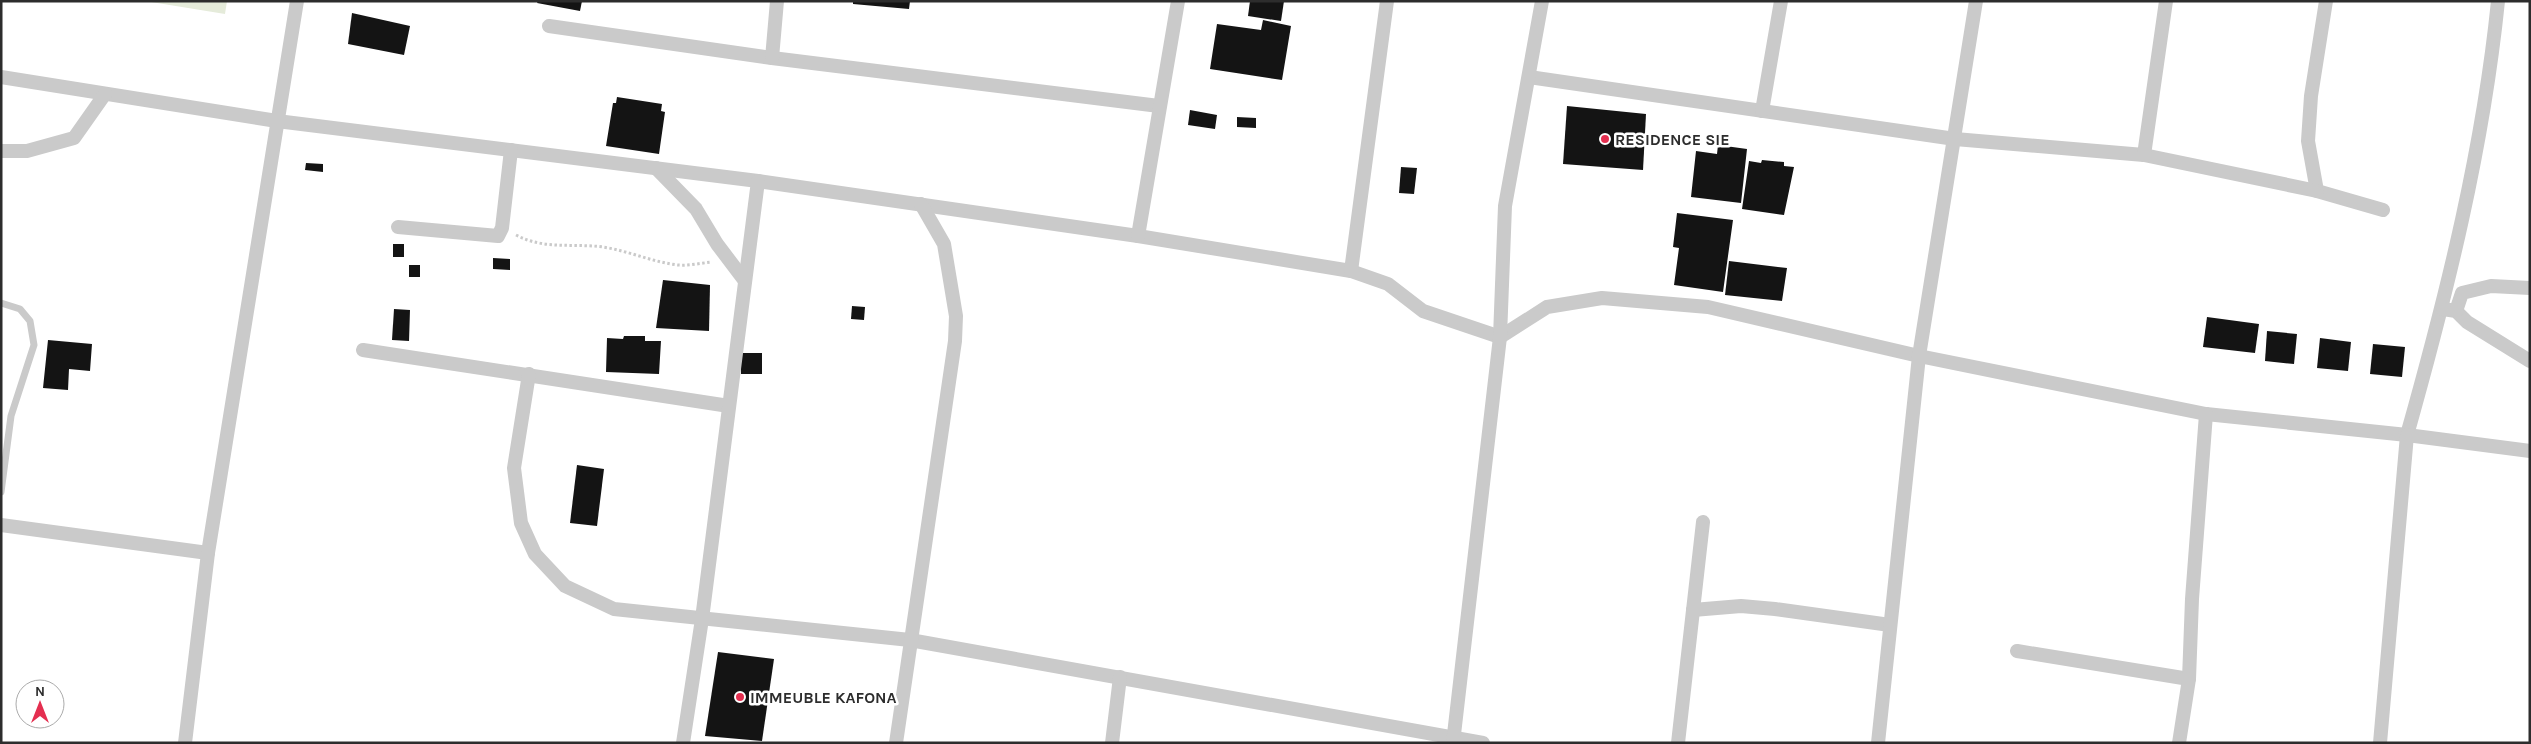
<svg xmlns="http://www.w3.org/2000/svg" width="2531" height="744" font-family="Karla,sans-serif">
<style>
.pitch{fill:#e5ebda}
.building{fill:#141414}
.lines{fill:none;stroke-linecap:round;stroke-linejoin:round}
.path{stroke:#cacaca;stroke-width:3;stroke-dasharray:2.5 2.5;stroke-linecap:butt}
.lane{stroke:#cacaca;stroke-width:7}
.street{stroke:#cacaca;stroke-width:14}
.poi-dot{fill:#e42f50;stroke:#fff;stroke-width:2}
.labels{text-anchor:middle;stroke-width:5;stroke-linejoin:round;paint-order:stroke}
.poi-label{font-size:16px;font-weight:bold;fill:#2d2d2d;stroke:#fff;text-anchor:start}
</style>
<rect width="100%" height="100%" fill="#fff"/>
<path class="pitch" d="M 145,1 L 227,1 L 225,14 Z"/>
<g class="building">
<path d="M 538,1 L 582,1 L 580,11 L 537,3 Z"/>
<path d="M 853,1 L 910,1 L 909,9 L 853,4 Z"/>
<path d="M 1250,1 L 1284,1 L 1281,21 L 1248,16 Z"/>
<path d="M 352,13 L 410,26 L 404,55 L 348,44 Z"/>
<path d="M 1263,20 L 1291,26 L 1282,80 L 1210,69 L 1217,24 L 1261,30 Z"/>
<path d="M 617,97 L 662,104 L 661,111 L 665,112 L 659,154 L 606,146 L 613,103 L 616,103 Z"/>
<path d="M 1567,106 L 1646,114 L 1643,170 L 1563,164 Z"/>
<path d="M 1190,110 L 1217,115 L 1215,129 L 1188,125 Z"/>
<path d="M 1237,117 L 1256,118 L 1256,128 L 1237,127 Z"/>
<path d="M 1718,145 L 1747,149 L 1741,203 L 1691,197 L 1696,151 L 1717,154 Z"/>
<path d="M 1762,160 L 1784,162 L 1784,166 L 1794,167 L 1784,215 L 1742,209 L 1749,161 L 1761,163 Z"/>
<path d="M 306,163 L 323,164 L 323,172 L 305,170 Z"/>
<path d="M 1401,167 L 1417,168 L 1414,194 L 1399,193 Z"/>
<path d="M 1677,213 L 1733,220 L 1723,292 L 1674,285 L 1679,248 L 1673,247 Z"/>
<rect x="393" y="244" width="11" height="13"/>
<path d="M 493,258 L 510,259 L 510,270 L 493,269 Z"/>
<path d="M 1729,261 L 1787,268 L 1782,301 L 1725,295 Z"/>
<rect x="409" y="265" width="11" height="12"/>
<path d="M 663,280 L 710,285 L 709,331 L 656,328 Z"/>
<path d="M 852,306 L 865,307 L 864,320 L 851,319 Z"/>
<path d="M 394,309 L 410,310 L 409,341 L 392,340 Z"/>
<path d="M 2207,317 L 2259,324 L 2255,353 L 2203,347 Z"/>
<path d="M 2267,331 L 2297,334 L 2294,364 L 2265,361 Z"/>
<path d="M 624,336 L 645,336 L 645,341 L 661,341 L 659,374 L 606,372 L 607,338 L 623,339 Z"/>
<path d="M 2320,338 L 2351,342 L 2348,371 L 2317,368 Z"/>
<path d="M 48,340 L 92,344 L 90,371 L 69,369 L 68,390 L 43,388 Z"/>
<path d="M 2373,344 L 2405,347 L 2402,377 L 2370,374 Z"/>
<rect x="741" y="353" width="21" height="21"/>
<path d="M 577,465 L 604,469 L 597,526 L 570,523 Z"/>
<path d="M 718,652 L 774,659 L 762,741 L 705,736 Z"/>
</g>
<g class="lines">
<path class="path" d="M 516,235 C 544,250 573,243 603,247 C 629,251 652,262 678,265 C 689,266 701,263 712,262"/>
<path class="lane" d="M 1,303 L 20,309 L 30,321 L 34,345 L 11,416 L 1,492"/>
<g class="street">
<path d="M 2326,1 L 2311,96 L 2308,141 L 2317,191 L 2383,210"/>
<path d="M 549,26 L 772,58 L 1159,106"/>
<path d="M 772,58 L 777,1"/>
<path d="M 1,77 L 277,121 L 758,181 L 1138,236 L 1351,271 L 1388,284 L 1423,311 L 1500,337 L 1547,307 L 1602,298 L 1708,307 L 1919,356 L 2206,414 L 2407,435 C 2447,293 2483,149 2498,1"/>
<path d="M 1529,77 L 1955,139 L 2144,155 L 2317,191"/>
<path d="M 1762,111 L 1781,1"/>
<path d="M 1,151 L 27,151 L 74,138 L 105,94"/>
<path d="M 2144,155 L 2166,1"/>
<path d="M 656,168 L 696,209 L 717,244 L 745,281"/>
<path d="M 398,227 L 498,236 L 502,228 L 511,150"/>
<path d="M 1138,236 L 1178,1"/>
<path d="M 1351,271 L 1387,1"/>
<path d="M 2443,309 L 2456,311 L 2467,322 L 2530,361"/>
<path d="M 2456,311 L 2462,293 L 2491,286 L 2530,288"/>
<path d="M 363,350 L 729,406"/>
<path d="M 529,374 L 514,468 L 521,523 L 535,554 L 565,586 L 614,609 L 910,640 L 1483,743"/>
<path d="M 1,525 L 208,553"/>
<path d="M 1693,610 L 1741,606 L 1775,609 L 1890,625"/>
<path d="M 2017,651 L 2189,679"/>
<path d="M 185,743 L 208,553 L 297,1"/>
<path d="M 683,743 L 702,619 L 758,181"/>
<path d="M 896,743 L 955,341 L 956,316 L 944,244 L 921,204"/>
<path d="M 1112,743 L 1120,677"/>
<path d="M 1453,743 L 1500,337 L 1505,206 L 1542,1"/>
<path d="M 1678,743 L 1703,522"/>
<path d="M 1878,743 L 1919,356 L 1976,1"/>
<path d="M 2179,743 L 2189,679 L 2192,599 L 2206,414"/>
<path d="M 2380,743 L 2407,435 L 2530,451"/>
</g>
</g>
<g class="poi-dot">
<circle cx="1605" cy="139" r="5"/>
<circle cx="740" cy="697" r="5"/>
</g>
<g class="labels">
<g class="poi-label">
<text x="1615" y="145">RESIDENCE SIE</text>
<text x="750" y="703">IMMEUBLE KAFONA</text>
</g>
</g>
<rect width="2531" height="744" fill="none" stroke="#2d2d2d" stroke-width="5"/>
<g transform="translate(40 704)"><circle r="24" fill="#ffffff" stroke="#ababab"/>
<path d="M0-4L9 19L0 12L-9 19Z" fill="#e42f50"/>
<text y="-8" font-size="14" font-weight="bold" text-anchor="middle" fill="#2d2d2d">N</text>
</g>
</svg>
